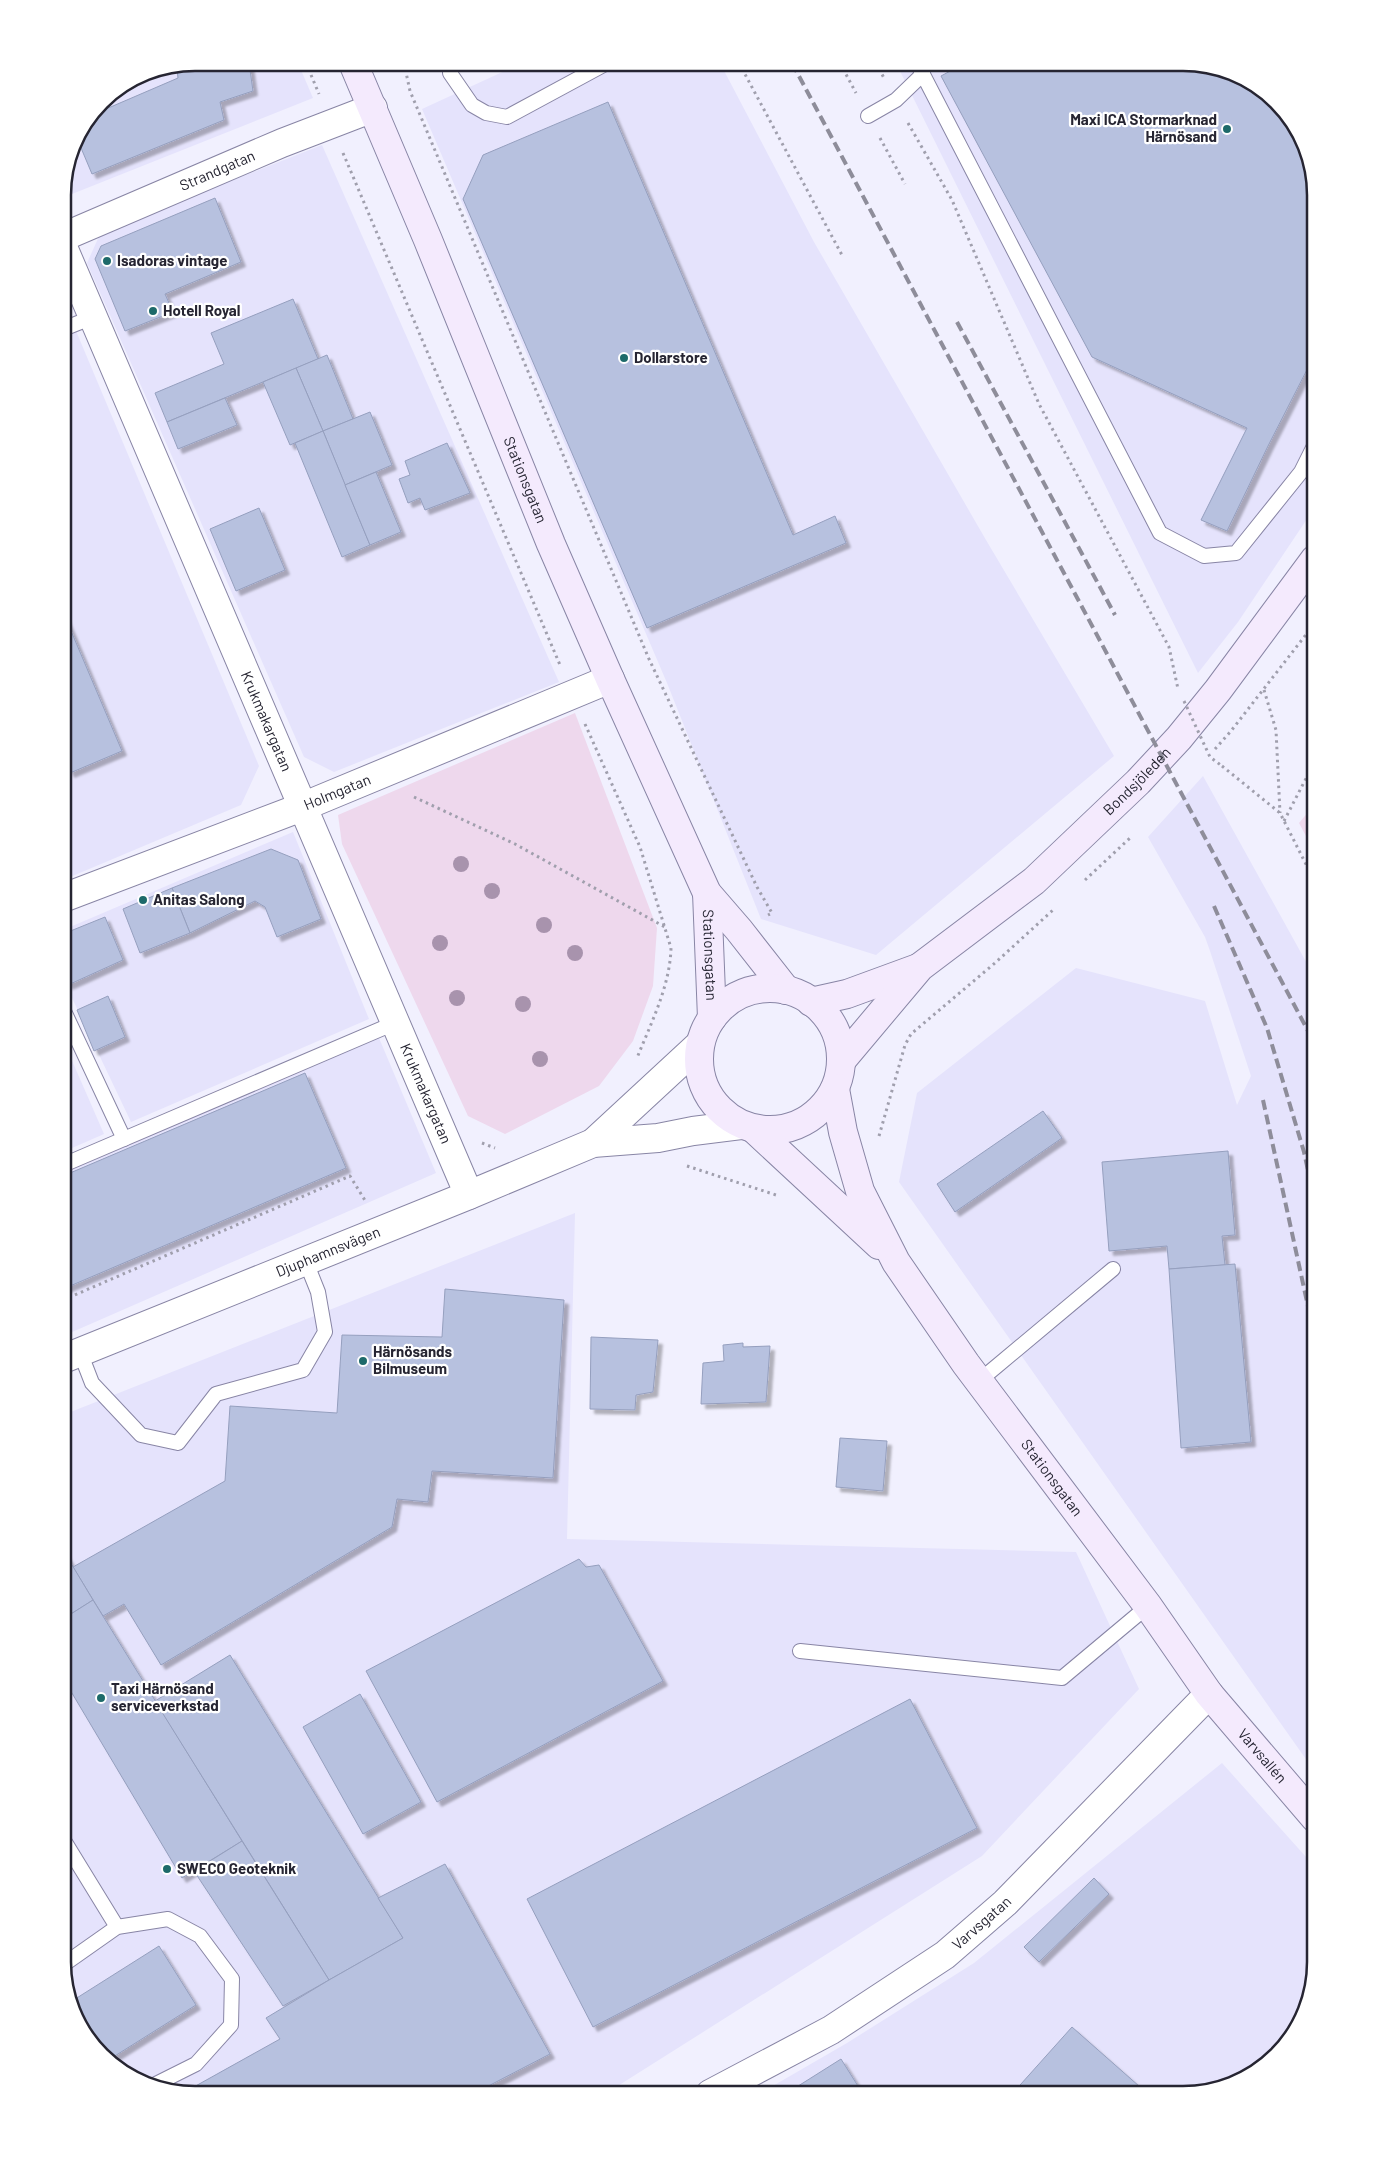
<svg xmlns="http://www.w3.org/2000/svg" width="1378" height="2157" font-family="Barlow,sans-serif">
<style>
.built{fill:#e5e3fc}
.green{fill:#eed8ed}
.building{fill:#b7c1df;stroke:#959fbe;filter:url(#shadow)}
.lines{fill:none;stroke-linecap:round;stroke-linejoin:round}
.lane-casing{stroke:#8885a5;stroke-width:16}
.street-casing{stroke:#8885a5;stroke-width:30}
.secondary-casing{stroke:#8885a5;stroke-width:30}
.path{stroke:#a09fad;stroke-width:3;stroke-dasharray:2.5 4;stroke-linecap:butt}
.lane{stroke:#fff;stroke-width:14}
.street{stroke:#fff;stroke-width:28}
.secondary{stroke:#f4eafd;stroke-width:28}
.rail{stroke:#8e8d9a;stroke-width:4;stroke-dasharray:10 5;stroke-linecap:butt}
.path-bridge{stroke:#a09fad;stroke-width:3;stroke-dasharray:2.5 4;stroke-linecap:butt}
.tree{fill:#a893ad}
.poi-dot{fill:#1d6a6a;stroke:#fff;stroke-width:2}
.labels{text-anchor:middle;stroke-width:4.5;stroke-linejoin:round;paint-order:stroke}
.poi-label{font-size:15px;font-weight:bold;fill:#262532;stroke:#fff;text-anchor:start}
.street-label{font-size:15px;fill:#262532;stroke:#fff}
.rim{fill:none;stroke:#262532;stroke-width:2.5}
</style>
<defs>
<filter id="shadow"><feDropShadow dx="4.5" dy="4.5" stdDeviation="1" flood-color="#0004"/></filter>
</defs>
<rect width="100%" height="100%" fill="#f1f0fe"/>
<g class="built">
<path d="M 195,63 L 298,63 L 313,98 L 72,194 L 65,179 L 76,137 L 101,101 L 144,72 Z"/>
<path d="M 522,63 L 720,63 L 814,242 L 986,540 L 1114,756 L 876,955 L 761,919 L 667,683 L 422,109 Z"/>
<path d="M 896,63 L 1192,63 L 1257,85 L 1302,136 L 1315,195 L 1315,507 L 1238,622 L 1198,673 Z"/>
<path d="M 322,145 L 559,682 L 334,772 L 304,757 L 87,263 L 101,232 Z"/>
<path d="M 63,300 L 259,766 L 241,805 L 63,880 Z"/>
<path d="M 1203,776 L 1315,978 L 1315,1772 L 899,1182 L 917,1093 L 1076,968 L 1205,1001 L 1237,1105 L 1251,1076 L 1210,951 L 1205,937 L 1148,837 Z"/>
<path d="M 293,832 L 369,1019 L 131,1122 L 63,979 L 63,930 Z"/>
<path d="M 379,1038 L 436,1173 L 63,1336 L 63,1173 Z"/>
<path d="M 63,1040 L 104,1134 L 63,1152 Z"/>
<path d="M 575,1213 L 567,1539 L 1076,1552 L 1139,1689 L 982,1856 L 605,2094 L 186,2094 L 122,2072 L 76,2021 L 63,1962 L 63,1415 Z"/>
<path d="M 1222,1763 L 1315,1867 L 1315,1962 L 1298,2029 L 1242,2081 L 1183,2094 L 759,2094 L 847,2043 L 974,1963 Z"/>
</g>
<g class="green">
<path d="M 575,713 L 657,928 L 653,986 L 633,1041 L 599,1086 L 505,1134 L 468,1116 L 342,844 L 338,815 Z"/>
<path d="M 1315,804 L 1315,853 L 1299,823 Z"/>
</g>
<g class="building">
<path d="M 195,63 L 249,63 L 253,91 L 220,102 L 224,120 L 92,174 L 76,136 L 92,115 L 178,78 L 177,69 L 172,67 Z"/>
<path d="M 965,63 L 1192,63 L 1257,85 L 1302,136 L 1316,195 L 1315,354 L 1268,446 L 1227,531 L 1201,520 L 1247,428 L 1092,357 L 941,76 Z"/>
<path d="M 608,102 L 793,535 L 835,516 L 846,543 L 647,628 L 463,199 L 483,155 Z"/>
<path d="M 215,198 L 241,262 L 165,294 L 173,312 L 125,331 L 95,259 L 101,246 Z"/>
<path d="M 293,299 L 318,359 L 167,422 L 155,393 L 224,364 L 211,333 Z"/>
<path d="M 327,355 L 353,419 L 323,431 L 296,368 Z"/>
<path d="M 296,368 L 323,431 L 290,445 L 263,382 Z"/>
<path d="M 225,398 L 237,425 L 178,449 L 167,422 Z"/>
<path d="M 370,412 L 392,465 L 345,485 L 323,431 Z"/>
<path d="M 323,431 L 370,545 L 342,557 L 295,443 Z"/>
<path d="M 447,443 L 470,493 L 425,510 L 420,498 L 408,503 L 399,479 L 410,475 L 405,461 Z"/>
<path d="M 376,472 L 401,532 L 370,545 L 345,485 Z"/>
<path d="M 259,508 L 285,570 L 236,591 L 210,529 Z"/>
<path d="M 63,612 L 122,751 L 70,773 L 63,756 Z"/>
<path d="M 271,849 L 298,860 L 321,919 L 277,937 L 265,907 L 255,901 L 190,933 L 172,888 Z"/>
<path d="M 172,888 L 190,933 L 140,953 L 123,909 Z"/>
<path d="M 105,917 L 123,960 L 68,985 L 63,972 L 63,934 Z"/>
<path d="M 108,996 L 125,1037 L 94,1051 L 77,1010 Z"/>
<path d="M 305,1073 L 346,1168 L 63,1289 L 63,1176 Z"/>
<path d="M 1043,1111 L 1062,1138 L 955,1212 L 937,1184 Z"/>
<path d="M 1228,1151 L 1235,1235 L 1222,1236 L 1225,1265 L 1169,1269 L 1167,1246 L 1109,1251 L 1102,1162 Z"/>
<path d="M 1235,1264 L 1251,1442 L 1181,1448 L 1169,1269 Z"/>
<path d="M 445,1289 L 564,1300 L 553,1478 L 432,1471 L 428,1502 L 397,1499 L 392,1527 L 161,1665 L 124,1604 L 103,1616 L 73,1567 L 225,1481 L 230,1406 L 337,1413 L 342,1335 L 442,1337 Z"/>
<path d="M 591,1337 L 658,1340 L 653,1392 L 636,1395 L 635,1410 L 590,1409 Z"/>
<path d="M 743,1343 L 743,1347 L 770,1346 L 766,1402 L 701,1404 L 703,1363 L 724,1361 L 723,1345 Z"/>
<path d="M 840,1438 L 887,1441 L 883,1491 L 836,1487 Z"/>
<path d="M 63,1550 L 93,1600 L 63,1619 Z"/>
<path d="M 579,1559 L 586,1567 L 599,1565 L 663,1681 L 437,1802 L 366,1671 Z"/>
<path d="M 93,1600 L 242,1841 L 182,1878 L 63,1678 L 63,1619 Z"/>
<path d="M 230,1655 L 403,1938 L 329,1980 L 155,1701 Z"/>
<path d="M 360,1694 L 421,1802 L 363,1834 L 303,1727 Z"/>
<path d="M 910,1699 L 977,1828 L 593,2027 L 527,1899 Z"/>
<path d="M 242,1841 L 329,1980 L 283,2006 L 194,1871 Z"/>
<path d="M 445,1864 L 550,2054 L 473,2094 L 183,2093 L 280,2039 L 266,2018 L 329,1980 L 403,1938 L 378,1898 Z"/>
<path d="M 1094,1878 L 1109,1894 L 1039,1962 L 1024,1947 Z"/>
<path d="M 159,1946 L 196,2005 L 110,2059 L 76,2021 L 72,2001 Z"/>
<path d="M 1072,2027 L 1148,2094 L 1012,2094 Z"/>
<path d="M 841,2059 L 863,2094 L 799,2094 L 795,2088 Z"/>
</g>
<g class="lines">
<g class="lane-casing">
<g id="lane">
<path d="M 917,63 L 1160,533 L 1204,556 L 1236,553 L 1301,472 L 1315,444"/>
<path d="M 450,73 L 472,105 L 486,113 L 507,117 L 607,63"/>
<path d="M 868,116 L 896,100 L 923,74"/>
<path d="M 63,329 L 93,317"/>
<path d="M 63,1009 L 124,1139"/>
<path d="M 63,1165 L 395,1023"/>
<path d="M 80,1352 L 92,1383 L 141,1435 L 178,1443 L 216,1394 L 303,1370 L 325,1332 L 318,1292 L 306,1262"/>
<path d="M 979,1381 L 1113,1269"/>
<path d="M 800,1651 L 1062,1678 L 1148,1606"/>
<path d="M 63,1839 L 117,1927"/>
<path d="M 63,1965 L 117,1927 L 168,1919 L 200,1936 L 232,1979 L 231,2025 L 196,2064 L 156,2084"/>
</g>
</g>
<g class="street-casing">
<g id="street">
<path id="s1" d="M 63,237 L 282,143 L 373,108"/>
<path id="s2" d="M 63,247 L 469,1195"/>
<path id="s3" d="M 63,898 L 302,807 L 610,679"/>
<path d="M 593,1143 L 700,1044"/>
<path id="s4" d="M 63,1359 L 469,1195 L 593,1143 L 658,1138 L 693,1131 L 741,1125"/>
<path id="s5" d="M 710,2094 L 831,2030 L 945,1955 L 1005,1903 L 1209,1694"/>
</g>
</g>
<g class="secondary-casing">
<g id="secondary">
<path id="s6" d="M 353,63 L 428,240 L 551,544 L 610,679 L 707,893 L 739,930 L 786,990"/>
<path id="s7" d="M 707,893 L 712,1018"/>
<circle cx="770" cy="1059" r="71"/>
<path d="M 811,1002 L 847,994 L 918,968"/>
<path id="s8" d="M 841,1061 L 920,967 L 1034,881 L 1138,782 L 1179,738 L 1218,690 L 1315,559"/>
<path id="s9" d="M 835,1089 L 843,1132 L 860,1191 L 896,1262 L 966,1364 L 1148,1606 L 1209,1694 L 1315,1818"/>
<path d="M 754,1129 L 879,1245"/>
</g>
</g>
<g class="path">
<path d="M 306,63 L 319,94"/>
<path d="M 404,63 L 410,91 L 649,659 L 757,887 L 772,913 L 768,915"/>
<path d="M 739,63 L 843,257"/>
<path d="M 840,63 L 856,93"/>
<path d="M 876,63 L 884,78"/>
<path d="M 908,123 L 952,200 L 1039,404 L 1169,647 L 1178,689"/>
<path d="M 880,138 L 905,184"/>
<path d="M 343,153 L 560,665"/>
<path d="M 1264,690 L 1276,730 L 1280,813"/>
<path d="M 585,724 L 640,847 L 671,948 C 670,986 651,1023 637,1058"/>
<path d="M 1215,749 L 1231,731 L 1315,623"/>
<path d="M 1222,766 L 1280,813 L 1315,882"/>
<path d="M 414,797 L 515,844 L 665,927"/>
<path d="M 1284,821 L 1315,761"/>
<path d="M 1085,880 L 1130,838"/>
<path d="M 879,1136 L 905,1045 L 911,1034 L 995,963 L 1053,910"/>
<path d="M 482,1143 L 495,1148"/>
<path d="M 687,1166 L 776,1195"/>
<path d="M 63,1300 L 350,1176 L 366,1202"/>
<path d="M 63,1395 L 70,1392"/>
</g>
<use href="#lane" class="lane"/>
<use href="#street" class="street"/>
<use href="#secondary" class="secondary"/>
<g class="rail">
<path d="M 792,63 L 1315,1044"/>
<path d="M 957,322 L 1115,615"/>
<path d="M 1214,906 L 1267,1028 L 1304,1152 L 1315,1203"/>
<path d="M 1263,1100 L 1309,1311 L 1315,1350"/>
</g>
<path class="path-bridge" d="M 1184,701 L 1210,757 L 1222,766"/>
</g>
<g class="tree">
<circle cx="461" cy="864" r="8"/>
<circle cx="492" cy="891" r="8"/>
<circle cx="544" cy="925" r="8"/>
<circle cx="440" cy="943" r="8"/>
<circle cx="575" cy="953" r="8"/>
<circle cx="457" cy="998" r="8"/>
<circle cx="523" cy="1004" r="8"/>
<circle cx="540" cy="1059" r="8"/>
</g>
<g class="poi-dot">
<circle cx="1227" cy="129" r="5"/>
<circle cx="107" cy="261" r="5"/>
<circle cx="153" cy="311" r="5"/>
<circle cx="624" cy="358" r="5"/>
<circle cx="143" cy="900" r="5"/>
<circle cx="363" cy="1361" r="5"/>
<circle cx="101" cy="1698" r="5"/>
<circle cx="167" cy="1869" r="5"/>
</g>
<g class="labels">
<g class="poi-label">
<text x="1217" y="125" text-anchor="end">Maxi ICA Stormarknad<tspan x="1217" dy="17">Härnösand</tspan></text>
<text x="117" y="266">Isadoras vintage</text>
<text x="163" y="316">Hotell Royal</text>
<text x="634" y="363">Dollarstore</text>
<text x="153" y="905">Anitas Salong</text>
<text x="373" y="1357">Härnösands<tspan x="373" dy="17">Bilmuseum</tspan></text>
<text x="111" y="1694">Taxi Härnösand<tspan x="111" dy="17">serviceverkstad</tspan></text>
<text x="177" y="1874">SWECO Geoteknik</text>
</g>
<g class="street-label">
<text dy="5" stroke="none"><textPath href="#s1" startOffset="168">Strandgatan</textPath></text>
<text dy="5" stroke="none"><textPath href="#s6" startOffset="451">Stationsgatan</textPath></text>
<text dy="5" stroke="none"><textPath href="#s2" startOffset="516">Krukmakargatan</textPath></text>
<text dy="5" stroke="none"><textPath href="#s8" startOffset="409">Bondsjöleden</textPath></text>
<text dy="5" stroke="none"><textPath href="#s3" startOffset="294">Holmgatan</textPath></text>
<text dy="5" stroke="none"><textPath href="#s7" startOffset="62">Stationsgatan</textPath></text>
<text dy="5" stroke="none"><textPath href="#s2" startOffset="921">Krukmakargatan</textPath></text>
<text dy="5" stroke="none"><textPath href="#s4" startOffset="286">Djuphamnsvägen</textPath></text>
<text dy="5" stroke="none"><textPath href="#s9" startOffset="451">Stationsgatan</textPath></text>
<text dy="5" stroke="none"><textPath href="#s9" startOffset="800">Varvsallén</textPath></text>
<text dy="5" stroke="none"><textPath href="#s5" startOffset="322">Varvsgatan</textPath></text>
</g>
</g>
<path d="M0 0H1378V2157H0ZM195 71H1183A124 124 0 0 1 1307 195V1962A124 124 0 0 1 1183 2086H195A124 124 0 0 1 71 1962V195A124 124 0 0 1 195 71Z" fill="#fff" fill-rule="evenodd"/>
<path class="rim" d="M195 71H1183A124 124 0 0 1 1307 195V1962A124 124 0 0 1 1183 2086H195A124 124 0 0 1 71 1962V195A124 124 0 0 1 195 71Z"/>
</svg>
